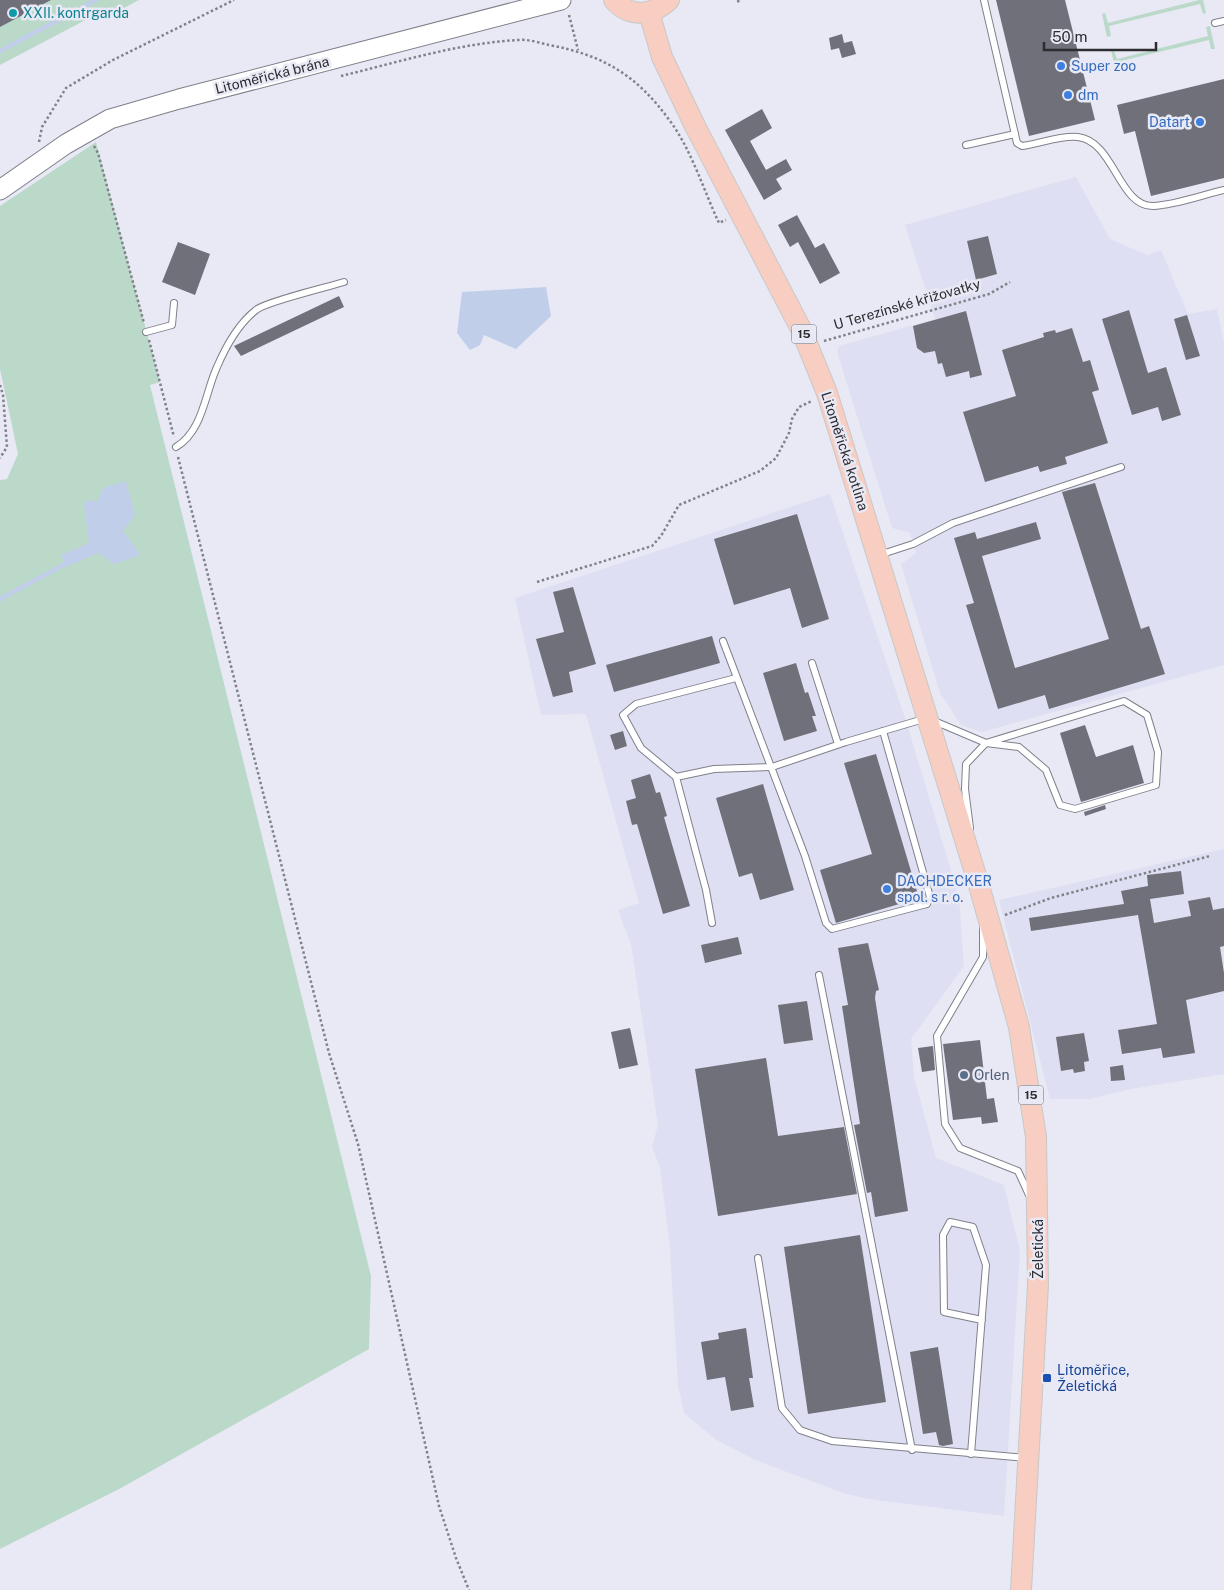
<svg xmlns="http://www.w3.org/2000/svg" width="1224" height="1590" font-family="'Public Sans',sans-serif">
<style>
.built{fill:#dedff2}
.green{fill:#bbd9c9}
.water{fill:#c0ceea}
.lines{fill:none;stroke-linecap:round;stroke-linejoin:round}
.stream{stroke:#c0ceea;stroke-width:4.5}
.building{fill:#6f7079}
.service-casing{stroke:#7f808a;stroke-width:8}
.secondary-casing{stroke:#7f808a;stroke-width:21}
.primary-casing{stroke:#c8c8c9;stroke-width:22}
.path{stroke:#818289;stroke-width:2.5;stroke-dasharray:2.5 2.5;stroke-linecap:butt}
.service{stroke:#fff;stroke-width:6}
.secondary{stroke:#fff;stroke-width:19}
.primary{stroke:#f7cec1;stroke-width:20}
.culture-dot{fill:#0f9aa8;stroke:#e8e9f4;stroke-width:2}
.shop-dot{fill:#3f7fe0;stroke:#e8e9f4;stroke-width:2}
.service-dot{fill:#5c6f8a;stroke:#e8e9f4;stroke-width:2}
.transit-dot{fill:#1a4fb4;stroke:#e8e9f4;stroke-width:2}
.labels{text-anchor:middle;stroke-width:5;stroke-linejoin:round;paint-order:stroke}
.shield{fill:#e8e9f4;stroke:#65656c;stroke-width:1}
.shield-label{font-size:12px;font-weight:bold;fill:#2d2d31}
.culture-label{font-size:14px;fill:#0d838f;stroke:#e8e9f4;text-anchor:start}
.shop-label{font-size:14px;fill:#366cbe;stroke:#e8e9f4;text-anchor:start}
.street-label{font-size:14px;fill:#2d2d31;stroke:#e8e9f4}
.service-label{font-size:14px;fill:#4e5e75;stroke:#e8e9f4;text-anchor:start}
.transit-label{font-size:14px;fill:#164399;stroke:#e8e9f4;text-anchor:start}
</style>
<rect width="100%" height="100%" fill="#e8e9f4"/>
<g class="built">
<path d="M 1076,177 L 1110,239 L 1147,255 L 1161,250 L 1188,314 L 1217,309 L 1224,343 L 1224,665 L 982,732 L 961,725 L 940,693 L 901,564 L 916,553 L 910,533 L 892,528 L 837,352 L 839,346 L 935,319 L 905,225 Z"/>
<path d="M 830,494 L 907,724 L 959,897 L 964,966 L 911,1039 L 914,1077 L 936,1158 L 1004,1185 L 1020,1251 L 1004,1516 L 868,1499 L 843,1493 L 753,1459 L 715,1439 L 684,1413 L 678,1385 L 670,1248 L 660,1167 L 652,1147 L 658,1125 L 631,944 L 618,910 L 639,903 L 586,714 L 541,715 L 515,598 Z"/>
<path d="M 1224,849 L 1224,1074 L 1131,1089 L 1090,1099 L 1050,1099 L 999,900 Z"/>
</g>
<g class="green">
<path d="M 0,0 L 139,0 L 107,17 L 95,15 L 0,65 Z"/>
<path d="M 1199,0 L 1203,0 L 1206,13 L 1203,14 L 1200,4 L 1109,26 L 1111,36 L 1107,37 L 1102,14 L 1105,13 L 1108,23 Z"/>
<path d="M 1210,26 L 1215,49 L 1211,49 L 1209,40 L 1117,62 L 1120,72 L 1116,73 L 1111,50 L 1114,50 L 1117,59 L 1208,36 L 1206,27 Z"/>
<path d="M 96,142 L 160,382 L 150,385 L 371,1276 L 369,1349 L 121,1488 L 0,1549 L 0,480 L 7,479 L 18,454 L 0,369 L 0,206 Z"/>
</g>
<g class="water">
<path d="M 546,287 L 551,316 L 516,349 L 484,335 L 480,345 L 470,350 L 457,333 L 462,292 Z"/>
<path d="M 126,481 L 135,515 L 123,531 L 141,555 L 114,564 L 98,553 L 66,567 L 61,555 L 89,543 L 84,504 L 88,500 L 97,502 L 103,488 Z"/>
</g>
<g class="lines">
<g class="stream">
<path d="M 0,51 L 96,0"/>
<path d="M 0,599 L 65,564"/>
</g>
</g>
<g class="building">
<path d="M 0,0 L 51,0 L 0,27 Z"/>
<path d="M 996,0 L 1065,0 L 1095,120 L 1029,136 Z"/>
<path d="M 842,34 L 844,43 L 852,41 L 856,54 L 842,58 L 839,48 L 831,50 L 829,38 Z"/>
<path d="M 1224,79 L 1224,178 L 1151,196 L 1135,131 L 1124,134 L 1117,105 Z"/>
<path d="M 762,109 L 772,128 L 750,141 L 766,170 L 786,159 L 792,170 L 776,179 L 782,189 L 764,200 L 725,130 Z"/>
<path d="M 797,215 L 815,248 L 824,243 L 840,273 L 820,284 L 798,242 L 790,247 L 778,225 Z"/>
<path d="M 988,236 L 997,274 L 976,280 L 967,241 Z"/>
<path d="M 178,242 L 210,254 L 195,295 L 162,282 Z"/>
<path d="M 339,296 L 344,307 L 241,356 L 234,346 Z"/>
<path d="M 1129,310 L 1148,373 L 1166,367 L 1181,415 L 1162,421 L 1158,407 L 1132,415 L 1102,319 Z"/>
<path d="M 966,311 L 982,375 L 970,378 L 969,371 L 946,377 L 942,363 L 938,364 L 935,351 L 924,353 L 917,348 L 913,326 Z"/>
<path d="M 1187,315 L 1200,356 L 1186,360 L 1174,319 Z"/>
<path d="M 1072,328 L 1083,362 L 1090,360 L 1099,390 L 1092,392 L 1108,443 L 1065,457 L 1067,464 L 1040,472 L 1038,466 L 985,482 L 963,412 L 1016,396 L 1002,350 L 1044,337 L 1043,333 L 1055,330 L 1056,333 Z"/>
<path d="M 1095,483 L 1141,629 L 1149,626 L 1165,674 L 1049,709 L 1045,695 L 998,709 L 966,605 L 974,603 L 954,538 L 975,532 L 977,539 L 1036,522 L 1041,539 L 982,556 L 1015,668 L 1109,639 L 1062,492 Z"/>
<path d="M 797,514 L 829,619 L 802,628 L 790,588 L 734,605 L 714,539 Z"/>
<path d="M 573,587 L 596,664 L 569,672 L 573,692 L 553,697 L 536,639 L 564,632 L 553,592 Z"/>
<path d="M 712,636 L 720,663 L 614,692 L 606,665 Z"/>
<path d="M 796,663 L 805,693 L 808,692 L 816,716 L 812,716 L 817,731 L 784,741 L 763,673 Z"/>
<path d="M 1085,725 L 1096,757 L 1133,745 L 1144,783 L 1081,802 L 1060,733 Z"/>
<path d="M 623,731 L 627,746 L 615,750 L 610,735 Z"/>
<path d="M 876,754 L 919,898 L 836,923 L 820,870 L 872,854 L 844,763 Z"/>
<path d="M 650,774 L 656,793 L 660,792 L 667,816 L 664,817 L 690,906 L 663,914 L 637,824 L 632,825 L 626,801 L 636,798 L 631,780 Z"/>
<path d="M 763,784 L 794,890 L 760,900 L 752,873 L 739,877 L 716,798 Z"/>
<path d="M 1105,805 L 1106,809 L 1085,816 L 1084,812 Z"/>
<path d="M 1181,871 L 1184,894 L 1150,899 L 1154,923 L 1191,916 L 1188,901 L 1210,897 L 1213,910 L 1224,908 L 1224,946 L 1220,947 L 1224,973 L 1224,991 L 1186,1000 L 1195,1053 L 1163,1058 L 1161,1048 L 1122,1054 L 1118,1030 L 1157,1024 L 1138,915 L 1031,931 L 1029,918 L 1124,904 L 1121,891 L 1148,886 L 1147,875 Z"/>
<path d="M 738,937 L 742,954 L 705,963 L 701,945 Z"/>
<path d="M 868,943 L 879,990 L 876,991 L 875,998 L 908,1211 L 875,1217 L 871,1192 L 867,1193 L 854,1125 L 860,1124 L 842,1006 L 848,1005 L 838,948 Z"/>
<path d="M 807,1001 L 813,1040 L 784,1044 L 778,1005 Z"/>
<path d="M 630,1028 L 638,1065 L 619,1069 L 611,1032 Z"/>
<path d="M 1084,1033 L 1089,1061 L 1084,1062 L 1085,1071 L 1074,1073 L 1073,1069 L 1061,1071 L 1056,1037 Z"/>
<path d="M 980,1040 L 987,1099 L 994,1098 L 998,1122 L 982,1124 L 981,1117 L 953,1120 L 943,1044 Z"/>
<path d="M 933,1046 L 935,1070 L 922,1072 L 918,1048 Z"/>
<path d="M 766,1058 L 778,1136 L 844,1127 L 857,1194 L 718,1216 L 695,1069 Z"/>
<path d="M 1123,1065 L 1125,1080 L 1111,1081 L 1110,1067 Z"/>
<path d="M 860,1235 L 886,1402 L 808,1414 L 784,1247 Z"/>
<path d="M 746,1328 L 753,1378 L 749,1378 L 754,1407 L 731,1411 L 725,1377 L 707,1380 L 701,1342 L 719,1339 L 718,1333 Z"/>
<path d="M 938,1347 L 953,1444 L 943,1446 L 939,1445 L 936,1432 L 923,1434 L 910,1352 Z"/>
</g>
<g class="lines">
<g class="service-casing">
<g id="service">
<path d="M 984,0 L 1017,143 L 1022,146 C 1039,144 1060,135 1078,137 C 1114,141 1119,207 1153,206 C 1176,205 1202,195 1224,190"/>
<path d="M 1215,23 L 1224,21"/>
<path d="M 966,145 L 1015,134"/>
<path d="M 146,332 L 172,325 L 174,303"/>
<path d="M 176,447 C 203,431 205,393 217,367 C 226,346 238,324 256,310 C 265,302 328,287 344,282"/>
<path d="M 879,555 L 913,544 L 953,523 L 1121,467"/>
<path d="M 723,641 L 805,856 L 826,923 L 832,929 L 923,905 L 927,904 L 930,897 L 883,731"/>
<path d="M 812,663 L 838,744"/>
<path d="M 676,777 L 714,769 L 772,767 L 846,742 L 927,718 L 986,743 L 1124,701 L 1147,715 L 1158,752 L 1156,785 L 1075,809 L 1060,805 L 1046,770 L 1019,747 L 986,743 L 966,764 L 965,789 L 970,828"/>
<path d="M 712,923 L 706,890 L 676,777 L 641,748 L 623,715 L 636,704 L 736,678"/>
<path d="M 983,926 L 983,957 L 937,1036 L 945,1124 L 960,1148 L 1018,1171 L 1029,1195"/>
<path d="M 819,975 L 912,1450"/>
<path d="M 758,1258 L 782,1408 L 800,1430 L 832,1441 L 1026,1458"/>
<path d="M 971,1454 L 986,1265 L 973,1227 L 950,1222 L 943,1235 L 944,1312 L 982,1320"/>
</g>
</g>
<g class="secondary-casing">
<path id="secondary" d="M 0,190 L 66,144 L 110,119 L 179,99 L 561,0"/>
</g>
<g class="primary-casing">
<g id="primary">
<path d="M 614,0 C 630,18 652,16 669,0"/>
<path d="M 649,12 L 662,57 L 695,126 L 801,329 L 827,393 L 978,882 L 1019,1027 L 1036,1137 L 1038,1285 L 1021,1590"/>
</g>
</g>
<g class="path">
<path d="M 738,0 L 739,4"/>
<path d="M 569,15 L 578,50"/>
<path d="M 341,76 C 399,62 459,43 519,40 C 529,39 540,43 549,45 C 603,55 637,75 670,121 C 691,149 704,191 719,223 L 726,220"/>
<path d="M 39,142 L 42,127 L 66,88 L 113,60 L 234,0"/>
<path d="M 94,146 L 98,153 L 144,323"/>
<path d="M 149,340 L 174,437"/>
<path d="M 824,341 L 989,294 L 1010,282"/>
<path d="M 0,385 L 3,395 L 7,447 L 0,458"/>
<path d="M 178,457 L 329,1053 L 358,1144 L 439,1506 L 456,1558 L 469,1590"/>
<path d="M 537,582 L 652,546 L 661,536 L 679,505 L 760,471 L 776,458 L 789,433 L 792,419 L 799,407 L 812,401"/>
<path d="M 1005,915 L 1051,898 L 1210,856"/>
</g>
<use href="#service" class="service"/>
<use href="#secondary" class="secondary"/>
<use href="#primary" class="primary"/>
</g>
<circle class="culture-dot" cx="13" cy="13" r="5"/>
<g class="shop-dot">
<circle cx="1061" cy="66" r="5"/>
<circle cx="1068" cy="95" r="5"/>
<circle cx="1200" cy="122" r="5"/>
<circle cx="887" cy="889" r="5"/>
</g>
<circle class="service-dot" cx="964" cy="1075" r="5"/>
<rect class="transit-dot" x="1042" y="1373" width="10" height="10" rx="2.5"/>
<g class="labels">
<g class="shield">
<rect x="791.5" y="324.5" width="25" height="19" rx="4"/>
<rect x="1018.5" y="1085.5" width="25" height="19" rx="4"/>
</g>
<g class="shield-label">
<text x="804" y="338">15</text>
<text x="1031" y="1099">15</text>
</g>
<g class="culture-label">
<text x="23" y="18">XXII. kontrgarda</text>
</g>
<g class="shop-label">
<text x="1071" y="71">Super zoo</text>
<text x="1078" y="100">dm</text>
<text x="1190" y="127" text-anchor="end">Datart</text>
<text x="897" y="886">DACHDECKER<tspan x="897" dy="16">spol. s r. o.</tspan></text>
</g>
<g class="street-label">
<text transform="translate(272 75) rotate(-14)" y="5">Litoměřická brána</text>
<text transform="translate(907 304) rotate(-16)" y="5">U Terezínské křižovatky</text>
<text transform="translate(845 451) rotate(72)" y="5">Litoměřická kotlina</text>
<text transform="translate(1038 1249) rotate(-90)" y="5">Želetická</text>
</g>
<g class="service-label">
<text x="974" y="1080">Orlen</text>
</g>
<g class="transit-label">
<text x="1057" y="1375">Litoměřice,<tspan x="1057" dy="16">Želetická</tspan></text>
</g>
</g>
<path d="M1044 42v8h112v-8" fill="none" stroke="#2d2d31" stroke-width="2.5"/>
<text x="1052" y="42" font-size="15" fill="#2d2d31" stroke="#e8e9f4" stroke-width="4" paint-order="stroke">50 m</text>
</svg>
